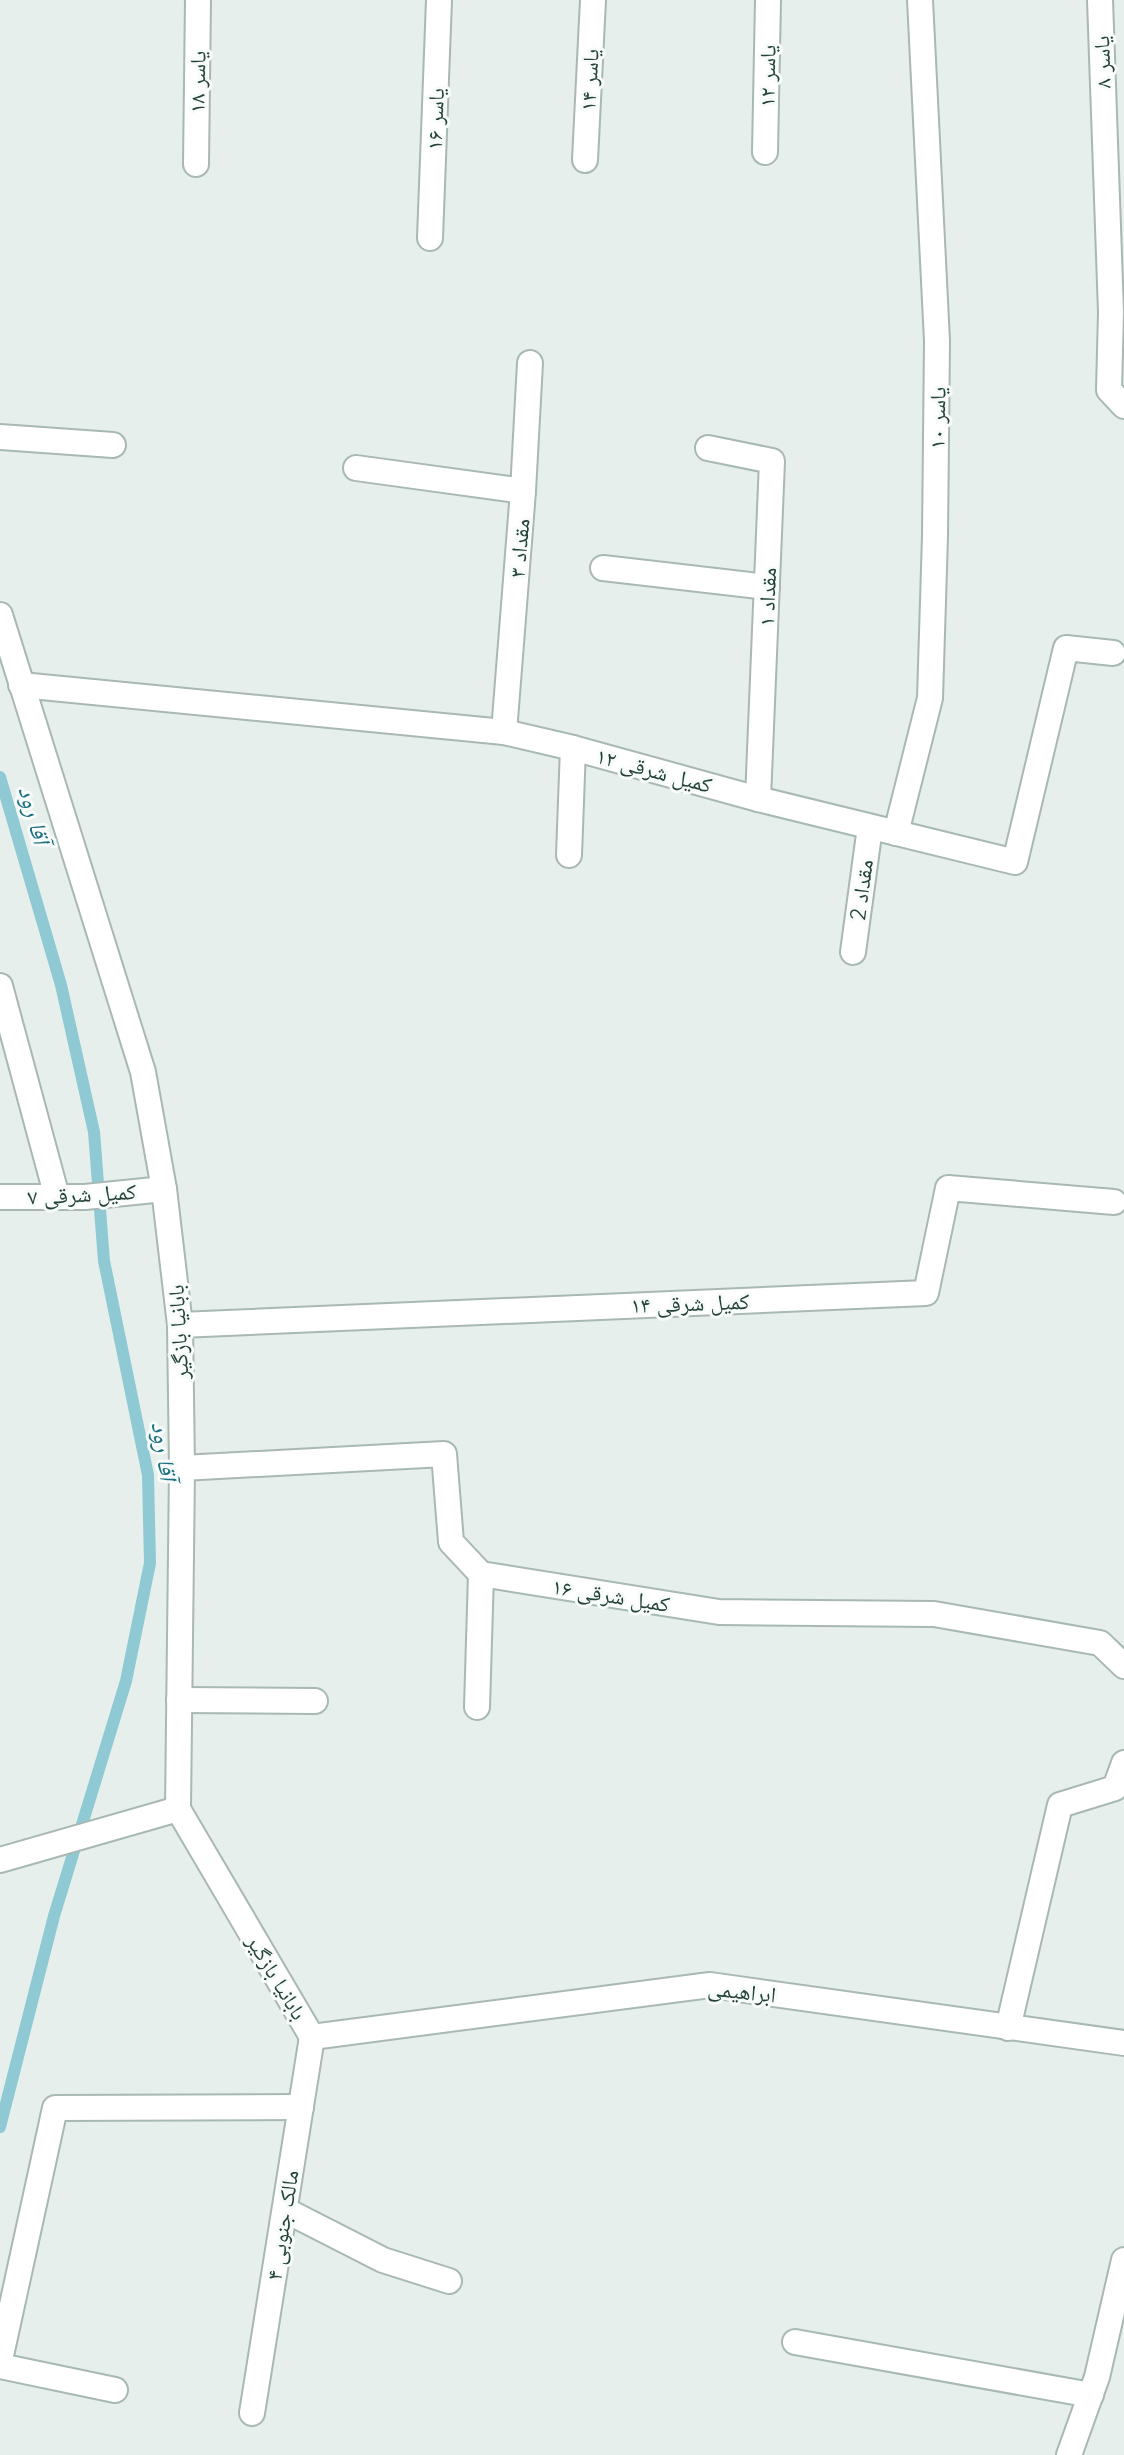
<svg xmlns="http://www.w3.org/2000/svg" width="1124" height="2455" font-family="Quicksand,'Noto Naskh Arabic',sans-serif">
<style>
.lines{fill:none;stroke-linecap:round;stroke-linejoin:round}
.stream{stroke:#8ec9d4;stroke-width:12}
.minor-casing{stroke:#a8b8b2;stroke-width:28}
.minor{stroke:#fff;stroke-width:24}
.labels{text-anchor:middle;stroke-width:6;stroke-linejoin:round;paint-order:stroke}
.street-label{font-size:22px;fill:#24423a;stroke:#f7fbf9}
.water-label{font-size:24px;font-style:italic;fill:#1c6f80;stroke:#f7fbf9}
</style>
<rect width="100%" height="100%" fill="#e6efeb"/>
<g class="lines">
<path class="stream" d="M 0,777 L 61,985 L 94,1132 L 104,1261 L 148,1475 L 150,1563 L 126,1681 L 54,1916 L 0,2127"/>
<g class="minor-casing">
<g id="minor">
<path d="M 1100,0 L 1111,312 L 1109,390 L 1124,406"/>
<path d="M 765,152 L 768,0"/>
<path d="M 585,160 L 593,0"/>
<path d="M 196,164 L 198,0"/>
<path d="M 430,238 L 439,0"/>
<path d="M 0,437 L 113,445"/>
<path d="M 708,448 L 772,461 L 758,799"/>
<path d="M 356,468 L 523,491"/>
<path d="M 603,568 L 767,587"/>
<path d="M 0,615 L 143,1072 L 164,1189 L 180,1325 L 182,1468 L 178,1809 L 312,2037"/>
<path d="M 21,685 L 504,732 L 573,748 L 758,799 L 1015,862 L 1066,648 L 1113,653"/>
<path d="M 504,732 L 523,491 L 530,363"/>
<path d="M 896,833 L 930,698 L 935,536 L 937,341 L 920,0"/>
<path d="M 569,855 L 573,748"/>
<path d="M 853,952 L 870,827"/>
<path d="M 0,986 L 57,1197"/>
<path d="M 0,1197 L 85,1197 L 164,1189"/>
<path d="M 180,1325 L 926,1293 L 948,1188 L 1114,1202"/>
<path d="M 182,1468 L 444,1454 L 451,1542 L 481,1574 L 719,1612 L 934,1614 L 1100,1643 L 1124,1666"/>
<path d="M 179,1700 L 315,1701"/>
<path d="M 477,1707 L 481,1574"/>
<path d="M 0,1860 L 178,1809"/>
<path d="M 1008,2028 L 1060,1805 L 1115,1788 L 1124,1763"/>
<path d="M 312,2037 L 710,1985 L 1124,2043"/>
<path d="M 285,2210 L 383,2260 L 449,2281"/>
<path d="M 795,2342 L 1091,2395"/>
<path d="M 0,2360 L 55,2108 L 301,2107"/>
<path d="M 0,2366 L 115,2390"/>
<path d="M 252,2413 L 312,2037"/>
<path d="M 1069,2455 L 1097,2377 L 1124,2260"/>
</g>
</g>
<use href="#minor" class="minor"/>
</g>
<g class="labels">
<g class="street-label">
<text transform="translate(1102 62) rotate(-92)" y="8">یاسر ۸</text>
<text transform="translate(767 76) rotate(-89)" y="8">یاسر ۱۲</text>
<text transform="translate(589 80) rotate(-87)" y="8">یاسر ۱۴</text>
<text transform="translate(197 82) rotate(-89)" y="8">یاسر ۱۸</text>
<text transform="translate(435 119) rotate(-88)" y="8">یاسر ۱۶</text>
<text transform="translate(937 418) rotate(-89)" y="8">یاسر ۱۰</text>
<text transform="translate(519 548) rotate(-85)" y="8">مقداد ۳</text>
<text transform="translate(767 597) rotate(-88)" y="8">مقداد ۱</text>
<text transform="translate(654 770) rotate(15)" y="8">کمیل شرقی ۱۲</text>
<text transform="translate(861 890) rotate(-82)" y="8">مقداد 2</text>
<text transform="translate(82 1194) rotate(-3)" y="8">کمیل شرقی ۷</text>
<text transform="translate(690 1303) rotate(-2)" y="8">کمیل شرقی ۱۴</text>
<text transform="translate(178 1332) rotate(-93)" y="8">بابانیا بازگیر</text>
<text transform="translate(611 1595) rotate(9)" y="8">کمیل شرقی ۱۶</text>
<text transform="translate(277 1977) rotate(59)" y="8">بابانیا بازگیر</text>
<text transform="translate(742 1991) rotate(6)" y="8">ابراهیمی</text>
<text transform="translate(282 2225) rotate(-81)" y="8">مالک جنوبی ۴</text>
</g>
<g class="water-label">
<text transform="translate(34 815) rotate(74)" y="8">آقا رود</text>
<text transform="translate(164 1451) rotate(81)" y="8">آقا رود</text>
</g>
</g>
</svg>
